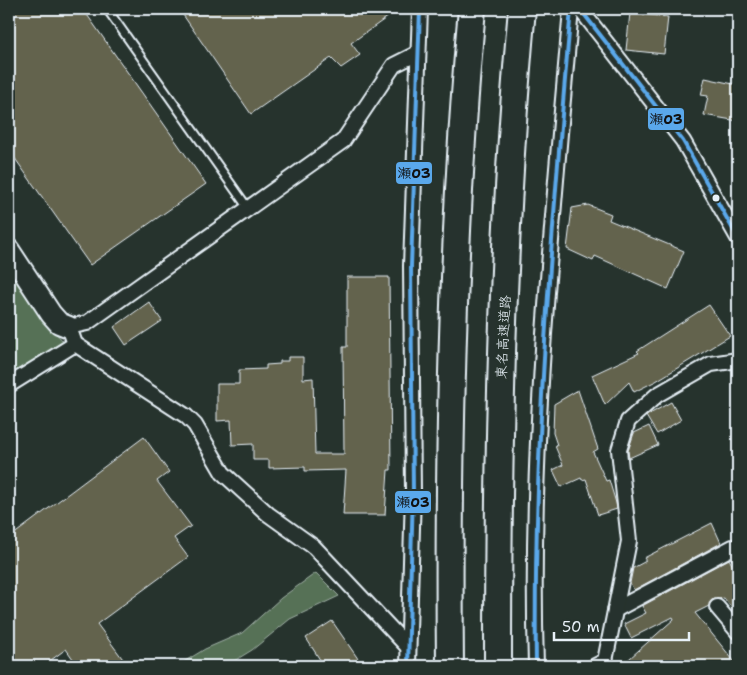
<svg xmlns="http://www.w3.org/2000/svg" width="747" height="675" font-family="'Shantell Sans','Klee One',sans-serif">
<style>
.green{fill:#577156;stroke:#a0b1a7}
.building{fill:#64634e;stroke:#e8f1f8}
.lines{fill:none;stroke-linecap:round;stroke-linejoin:round}
.lane-casing{stroke:#e8f1f8;stroke-width:11}
.street-casing{stroke:#e8f1f8;stroke-width:18}
.secondary-casing{stroke:#e8f1f8;stroke-width:24}
.highway-casing{stroke:#e8f1f8;stroke-width:30}
.lane{stroke:#26332d;stroke-width:7}
.street{stroke:#26332d;stroke-width:14}
.secondary{stroke:#26332d;stroke-width:20}
.highway{stroke:#26332d;stroke-width:26}
.bus-1-casing{stroke:#26332d;stroke-width:8}
.bus-1{stroke:#5aa8eb;stroke-width:4}
.bus-dot{fill:#e8f1f8;stroke:#26332d;stroke-width:2}
.labels{text-anchor:middle;stroke-width:5;stroke-linejoin:round;paint-order:stroke}
.street-label{font-size:14px;fill:#e8f1f8;stroke:#26332d}
.line-badge{stroke:#26332d;stroke-width:2}
.pale-badge-label{font-size:14px;text-anchor:middle;font-weight:bold;fill:#111}
</style>
<rect width="100%" height="100%" fill="#26332d"/>
<filter id="ink" filterUnits="userSpaceOnUse"><feTurbulence type="fractalNoise" baseFrequency=".02" numOctaves="2"/><feDisplacementMap in="SourceGraphic" scale="10" xChannelSelector="R" yChannelSelector="G"/><feConvolveMatrix kernelMatrix="1 2 1 2 8 2 1 2 1" color-interpolation-filters="sRGB"/></filter>
<g filter="url(#ink)">
<g class="green">
<path d="M 9,265 L 39,315 L 64,342 L 9,376 L 9,310 L 15,306 L 9,295 Z"/>
<path d="M 316,573 L 339,596 L 290,619 L 252,650 L 226,666 L 177,666 L 205,649 L 242,633 L 281,598 Z"/>
</g>
<g class="building">
<path d="M 9,9 L 83,9 L 206,184 L 90,265 L 9,150 Z"/>
<path d="M 179,9 L 399,9 L 351,43 L 360,55 L 341,68 L 331,58 L 251,114 Z"/>
<path d="M 630,13 L 668,17 L 664,54 L 626,50 Z"/>
<path d="M 705,78 L 738,85 L 738,121 L 704,115 L 708,96 L 701,95 Z"/>
<path d="M 588,205 L 611,214 L 609,220 L 684,251 L 668,289 L 595,256 L 593,261 L 567,249 L 572,208 Z"/>
<path d="M 347,277 L 389,277 L 391,470 L 388,470 L 385,515 L 343,515 L 346,470 L 305,471 L 305,467 L 269,468 L 269,460 L 253,460 L 253,444 L 232,445 L 231,420 L 217,421 L 217,384 L 239,384 L 239,370 L 266,369 L 266,365 L 280,364 L 280,361 L 288,361 L 288,357 L 303,357 L 303,379 L 313,378 L 315,454 L 344,454 L 343,347 L 347,347 Z"/>
<path d="M 149,302 L 162,321 L 126,345 L 114,327 Z"/>
<path d="M 709,305 L 730,336 L 656,381 L 634,392 L 629,382 L 605,405 L 592,375 L 639,353 L 637,351 Z"/>
<path d="M 578,390 L 598,449 L 593,452 L 606,481 L 609,480 L 616,503 L 617,509 L 598,515 L 586,479 L 582,480 L 581,478 L 561,487 L 553,470 L 563,465 L 555,446 L 557,445 L 553,433 L 554,404 Z"/>
<path d="M 671,402 L 681,420 L 657,434 L 646,416 Z"/>
<path d="M 649,426 L 658,445 L 629,458 L 628,451 L 634,433 Z"/>
<path d="M 144,437 L 169,472 L 157,481 L 191,526 L 174,538 L 188,557 L 97,624 L 128,666 L 78,666 L 66,649 L 43,666 L 9,666 L 9,538 Z"/>
<path d="M 712,523 L 721,543 L 634,590 L 630,583 L 633,568 L 646,561 L 644,558 Z"/>
<path d="M 729,559 L 738,575 L 738,616 L 724,598 L 712,600 L 709,606 L 695,613 L 738,666 L 621,666 L 674,619 L 673,617 L 631,638 L 624,624 L 646,613 L 642,606 Z"/>
<path d="M 332,621 L 363,666 L 324,666 L 306,638 Z"/>
</g>
<g class="lines">
<g class="lane-casing">
<path id="lane" d="M 107,9 L 248,208"/>
</g>
<g class="street-casing">
<g id="street">
<path d="M 580,9 L 683,141 L 738,238"/>
<path d="M 9,385 L 75,344"/>
<path d="M 717,607 L 738,632"/>
<path d="M 615,610 L 733,547 L 738,554"/>
<path d="M 408,647 L 314,547 L 268,514 L 223,473 L 195,425 L 186,416 L 75,344 L 69,327 L 87,323 L 343,141 L 394,65 L 418,53"/>
<path d="M 408,666 L 413,493 L 411,266 L 420,9"/>
<path d="M 536,666 C 529,447 552,227 571,9"/>
<path d="M 595,666 L 605,661 L 629,541 L 619,450 L 628,421 L 657,395 L 711,364 L 738,360"/>
</g>
</g>
<g class="secondary-casing">
<path id="secondary" d="M 9,250 L 51,314 L 59,323 L 69,327"/>
</g>
<g class="highway-casing">
<g id="highway">
<path d="M 450,666 C 448,447 452,227 472,9"/>
<path d="M 498,666 C 498,447 502,227 522,9"/>
</g>
</g>
<use href="#lane" class="lane"/>
<use href="#street" class="street"/>
<use href="#secondary" class="secondary"/>
<use href="#highway" class="highway"/>
<g class="bus-1-casing">
<g id="bus-1">
<path d="M 580,9 L 683,141 L 738,238"/>
<path d="M 408,666 L 413,493 L 411,266 L 420,9"/>
<path d="M 536,666 C 533,446 552,228 571,9"/>
</g>
</g>
<use href="#bus-1" class="bus-1"/>
</g>
</g>
<circle class="bus-dot" cx="716" cy="198" r="4.5"/>
<g class="labels">
<g class="street-label">
<text transform="translate(503 337) rotate(-87)" y="5">東名高速道路</text>
</g>
</g>
<g class="line-badge">
<rect x="647" y="107" width="38" height="24" rx="5" fill="#5aa8eb"/>
<rect x="395" y="161" width="38" height="24" rx="5" fill="#5aa8eb"/>
<rect x="394" y="490" width="38" height="24" rx="5" fill="#5aa8eb"/>
</g>
<g class="pale-badge-label">
<text x="666" y="124">瀬03</text>
<text x="414" y="178">瀬03</text>
<text x="413" y="507">瀬03</text>
</g>
<rect width="747" height="675" fill="none" stroke="#26332d" stroke-width="30"/>
<rect x="15" y="15" width="717" height="645" fill="none" stroke="#e8f1f8" stroke-width="2" filter="url(#ink)"/>
<path d="M554 632v8h135v-8" fill="none" stroke="#e8f1f8" stroke-width="2.5"/>
<text x="562" y="632" font-size="15" fill="#e8f1f8" stroke="#26332d" stroke-width="4" paint-order="stroke">50 m</text>
</svg>
